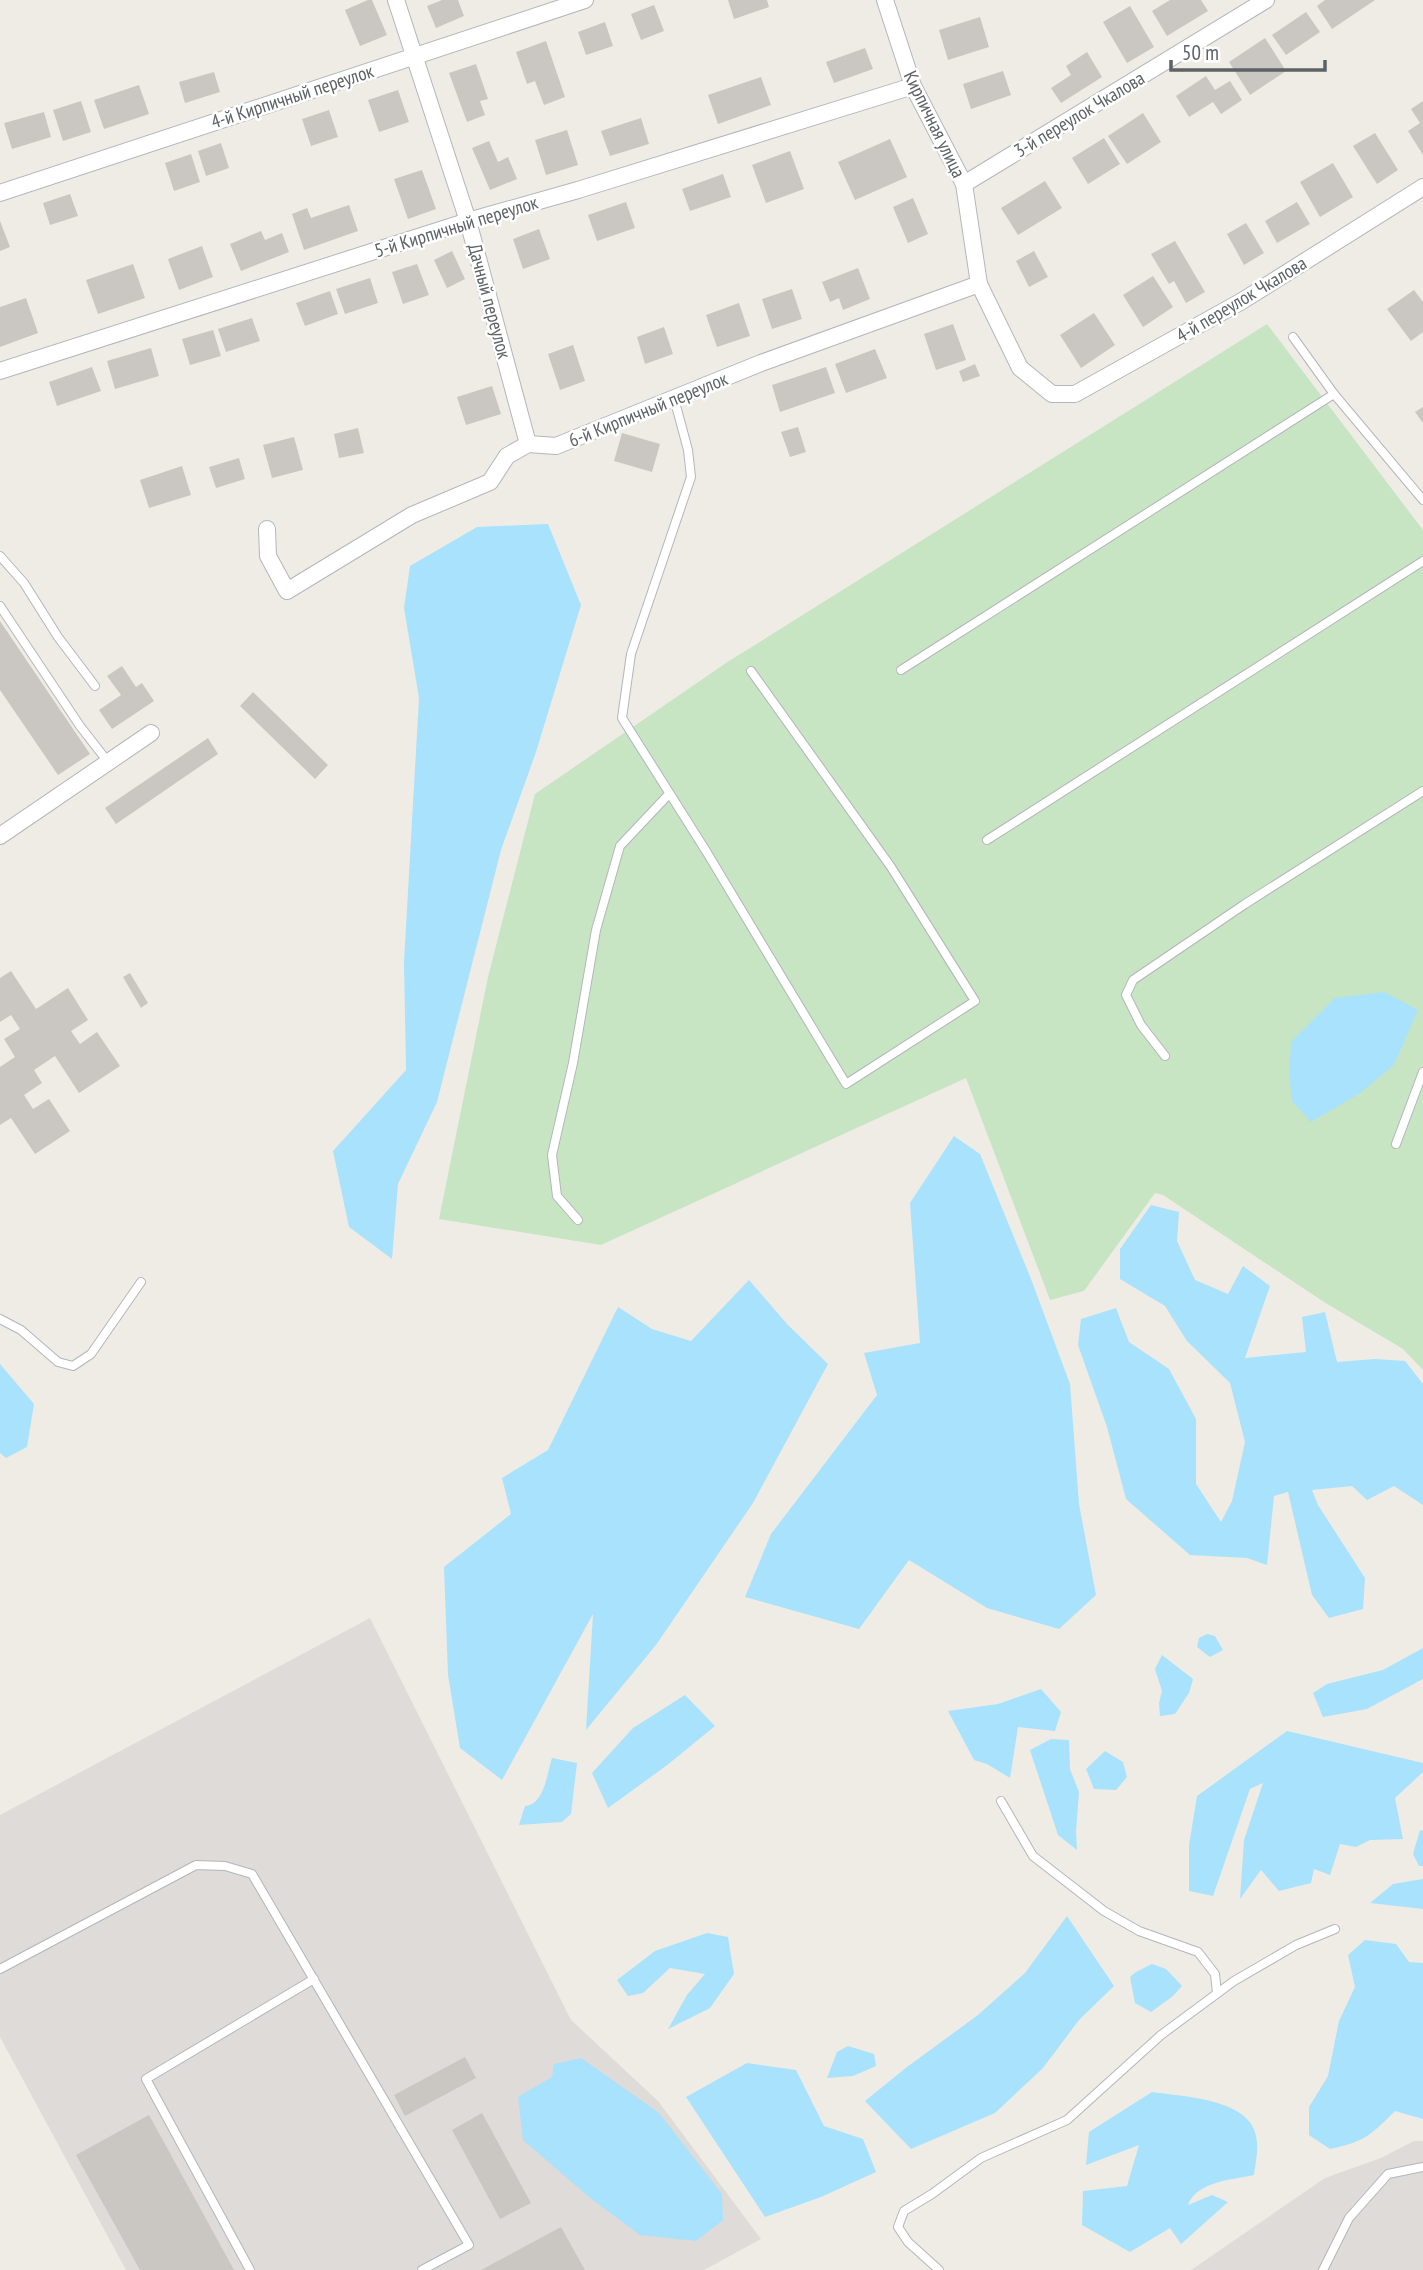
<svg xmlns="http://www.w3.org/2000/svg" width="1423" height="2270" font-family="'PT Sans Narrow',sans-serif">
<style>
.industrial{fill:#dedbd8}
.green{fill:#c7e5c3}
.water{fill:#a9e2fc}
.building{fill:#cac7c2}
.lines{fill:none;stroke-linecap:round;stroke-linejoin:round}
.lane-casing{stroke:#b3b6ba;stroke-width:10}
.street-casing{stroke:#b3b6ba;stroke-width:18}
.lane{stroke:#fff;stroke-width:8}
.street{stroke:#fff;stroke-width:16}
.labels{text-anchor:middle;stroke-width:5;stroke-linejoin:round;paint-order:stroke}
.street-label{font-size:19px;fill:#5d6265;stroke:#fff}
</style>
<rect width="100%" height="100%" fill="#efece6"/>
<g class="industrial">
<path d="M 370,1618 L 571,2020 L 658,2101 L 761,2239 L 704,2270 L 126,2270 L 0,2037 L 0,1815 Z"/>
<path d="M 1414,2141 L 1423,2141 L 1423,2270 L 1191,2270 L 1325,2178 L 1381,2158 Z"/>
</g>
<path class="green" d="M 1267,324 L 1423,530 L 1423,1370 L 1403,1349 L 1324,1302 L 1163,1195 L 1155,1193 L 1084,1291 L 1050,1300 L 966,1078 L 601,1245 L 439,1219 L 488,977 L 535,794 L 726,663 Z"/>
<g class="water">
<path d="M 548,524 L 581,605 L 536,752 L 501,850 L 437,1102 L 398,1184 L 392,1259 L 349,1227 L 333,1151 L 406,1070 L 404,962 L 419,698 L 404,608 L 410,566 L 477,527 Z"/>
<path d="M 1384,992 L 1418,1010 L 1394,1065 L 1359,1094 L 1311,1122 L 1292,1101 L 1289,1074 L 1291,1042 L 1335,998 Z"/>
<path d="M 954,1136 L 980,1154 L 1031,1279 L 1070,1384 L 1079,1504 L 1096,1595 L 1059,1629 L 987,1608 L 909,1560 L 859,1629 L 745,1597 L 771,1534 L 877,1395 L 864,1353 L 920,1343 L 910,1203 Z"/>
<path d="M 1151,1205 L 1179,1212 L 1177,1241 L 1195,1280 L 1228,1294 L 1243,1266 L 1270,1286 L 1245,1358 L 1306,1352 L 1302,1317 L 1325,1312 L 1337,1362 L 1375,1359 L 1405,1361 L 1423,1384 L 1423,1505 L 1394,1486 L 1367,1500 L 1352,1486 L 1312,1490 L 1318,1505 L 1365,1578 L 1363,1609 L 1329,1618 L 1312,1595 L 1288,1492 L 1274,1496 L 1267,1565 L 1247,1558 L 1190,1555 L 1126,1499 L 1107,1427 L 1078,1345 L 1081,1319 L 1116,1308 L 1129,1342 L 1169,1369 L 1196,1419 L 1196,1484 L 1221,1522 L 1232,1501 L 1245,1442 L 1230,1383 L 1187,1341 L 1165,1306 L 1120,1279 L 1120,1249 Z"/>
<path d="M 749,1280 L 787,1324 L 828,1364 L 753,1503 L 656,1645 L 586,1730 L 593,1614 L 502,1780 L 460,1748 L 448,1675 L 444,1567 L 511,1514 L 502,1478 L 548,1450 L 618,1307 L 652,1329 L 691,1341 Z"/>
<path d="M 0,1364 L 34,1404 L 27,1447 L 6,1458 L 0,1453 Z"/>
<path d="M 1207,1634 L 1215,1636 L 1223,1650 L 1210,1657 L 1197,1647 L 1199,1638 Z"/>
<path d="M 1423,1648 L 1423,1679 L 1367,1709 L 1323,1717 L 1313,1693 L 1327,1684 L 1383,1670 Z"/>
<path d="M 1162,1655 L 1193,1679 L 1189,1693 L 1175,1714 L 1160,1716 L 1159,1703 L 1162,1691 L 1155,1669 Z"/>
<path d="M 1041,1689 L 1061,1712 L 1055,1731 L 1018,1727 L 1010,1778 L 987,1764 L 974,1760 L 948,1711 L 998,1704 Z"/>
<path d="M 685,1695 L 715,1726 L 666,1766 L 608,1808 L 592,1773 L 633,1728 Z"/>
<path d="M 1287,1731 L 1423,1763 L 1423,1772 L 1395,1798 L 1403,1839 L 1370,1840 L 1356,1847 L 1340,1844 L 1330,1875 L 1314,1869 L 1311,1883 L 1279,1891 L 1261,1870 L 1240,1899 L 1244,1840 L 1263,1783 L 1250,1789 L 1213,1896 L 1189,1891 L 1189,1845 L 1197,1796 Z"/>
<path d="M 1051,1739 L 1069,1740 L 1070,1769 L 1079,1792 L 1076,1831 L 1077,1850 L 1058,1835 L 1030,1750 Z"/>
<path d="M 1105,1751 L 1123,1762 L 1127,1777 L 1116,1790 L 1094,1789 L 1086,1769 Z"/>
<path d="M 552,1758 L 577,1763 L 571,1814 L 562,1822 L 519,1825 L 525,1806 C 544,1805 547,1774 552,1758 Z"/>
<path d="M 1420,1830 L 1423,1831 L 1423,1866 L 1419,1866 L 1413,1854 Z"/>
<path d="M 1423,1879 L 1423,1909 L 1370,1903 L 1393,1884 Z"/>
<path d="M 1067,1916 L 1114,1986 L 1079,2020 L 1043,2068 L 995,2113 L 911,2149 L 865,2101 L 907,2067 L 978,2015 L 1025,1973 Z"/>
<path d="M 707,1933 L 728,1937 L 734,1974 L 710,2008 L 668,2029 L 687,1995 L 705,1974 L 670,1968 L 643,1993 L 628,1996 L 617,1980 L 655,1951 Z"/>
<path d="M 1365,1940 L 1396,1944 L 1409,1962 L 1423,1963 L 1423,2119 L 1395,2111 C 1371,2135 1364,2142 1330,2149 L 1309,2135 L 1309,2107 L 1328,2076 L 1339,2021 L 1355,1987 L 1348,1955 Z"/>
<path d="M 1152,1964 L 1166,1969 L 1182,1986 L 1173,1996 L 1151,2012 L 1135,2003 L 1130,1977 L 1136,1972 Z"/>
<path d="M 848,2046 L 874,2054 L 876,2066 L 853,2076 L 827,2078 L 837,2052 Z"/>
<path d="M 581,2058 L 659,2113 L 722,2194 L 723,2220 L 696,2241 L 640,2235 L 589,2197 L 523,2140 L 518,2097 L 552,2077 L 554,2064 Z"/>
<path d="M 747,2063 L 796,2070 L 824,2126 L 863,2139 L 876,2172 L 821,2197 L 765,2217 L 686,2097 Z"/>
<path d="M 1152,2092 C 1184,2097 1255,2098 1257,2142 C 1258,2153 1255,2165 1254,2175 C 1232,2180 1197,2181 1188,2205 L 1212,2195 L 1228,2202 L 1181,2244 L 1170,2228 L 1130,2252 L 1082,2225 L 1083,2191 L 1127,2186 L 1139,2145 L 1086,2165 L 1089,2132 Z"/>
</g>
<g class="building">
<path d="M 368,0 L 372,0 L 387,35 L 360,46 L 345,10 Z"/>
<path d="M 442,0 L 458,0 L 464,16 L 436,28 L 427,6 Z"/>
<path d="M 728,0 L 767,0 L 769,7 L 734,19 Z"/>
<path d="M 1170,0 L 1201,0 L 1208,11 L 1167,36 L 1152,11 Z"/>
<path d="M 1325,0 L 1375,0 L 1332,29 L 1317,6 Z"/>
<path d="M 654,5 L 664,31 L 641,40 L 631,14 Z"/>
<path d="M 1130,6 L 1154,47 L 1127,63 L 1103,22 Z"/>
<path d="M 1306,12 L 1320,32 L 1286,55 L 1272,35 Z"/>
<path d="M 980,17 L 989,47 L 948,60 L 939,30 Z"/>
<path d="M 605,22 L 613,46 L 586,55 L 578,32 Z"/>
<path d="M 1265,38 L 1286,71 L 1250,95 L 1229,62 Z"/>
<path d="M 546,41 L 565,97 L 544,105 L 535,81 L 527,84 L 516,52 Z"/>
<path d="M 865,48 L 873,69 L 834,83 L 826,62 Z"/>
<path d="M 1087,52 L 1102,77 L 1061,103 L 1051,88 L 1071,75 L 1066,66 Z"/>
<path d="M 476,64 L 488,99 L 480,101 L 485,115 L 467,122 L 449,73 Z"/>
<path d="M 1003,71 L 1011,95 L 971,109 L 963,84 Z"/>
<path d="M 214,72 L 220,92 L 185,103 L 179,82 Z"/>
<path d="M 1206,76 L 1215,90 L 1230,81 L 1242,100 L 1221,114 L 1213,102 L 1189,117 L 1176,96 Z"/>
<path d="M 761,77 L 771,105 L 718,124 L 708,95 Z"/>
<path d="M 139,85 L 149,114 L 104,129 L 94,100 Z"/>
<path d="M 398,90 L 409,122 L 379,132 L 368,100 Z"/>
<path d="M 81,101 L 91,132 L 63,141 L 53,110 Z"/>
<path d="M 1423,101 L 1423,155 L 1408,131 L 1420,123 L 1411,109 Z"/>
<path d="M 329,110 L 338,137 L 311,146 L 302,119 Z"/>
<path d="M 44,112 L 51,137 L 12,149 L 4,123 Z"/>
<path d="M 1143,113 L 1161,142 L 1127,164 L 1108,136 Z"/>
<path d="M 641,118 L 649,144 L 610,156 L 601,131 Z"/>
<path d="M 567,130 L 578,165 L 546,175 L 535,140 Z"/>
<path d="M 1375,133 L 1398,170 L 1377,184 L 1353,146 Z"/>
<path d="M 1104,138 L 1120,164 L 1088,184 L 1072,158 Z"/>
<path d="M 890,139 L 907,177 L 855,200 L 838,162 Z"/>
<path d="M 489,141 L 498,162 L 508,157 L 517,179 L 490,190 L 472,148 Z"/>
<path d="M 221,143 L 229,168 L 206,176 L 198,151 Z"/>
<path d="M 790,151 L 804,189 L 766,203 L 752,165 Z"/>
<path d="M 191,154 L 200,182 L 174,191 L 165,163 Z"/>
<path d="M 1333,163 L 1353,197 L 1320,217 L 1300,182 Z"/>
<path d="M 422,170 L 436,209 L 408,219 L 394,179 Z"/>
<path d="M 723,174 L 731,197 L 690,211 L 682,189 Z"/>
<path d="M 1045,181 L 1062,208 L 1018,235 L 1001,208 Z"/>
<path d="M 70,194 L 78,216 L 50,225 L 43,203 Z"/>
<path d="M 913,198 L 928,234 L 908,243 L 893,207 Z"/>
<path d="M 626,202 L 635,228 L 597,241 L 588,215 Z"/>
<path d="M 1297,202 L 1310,224 L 1277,243 L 1265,221 Z"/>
<path d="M 349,205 L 358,231 L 304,250 L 292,214 L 307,208 L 311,218 Z"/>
<path d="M 0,221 L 10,247 L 0,251 Z"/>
<path d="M 1246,223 L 1264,253 L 1244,265 L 1227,234 Z"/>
<path d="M 539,229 L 550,259 L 523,269 L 513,239 Z"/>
<path d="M 261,231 L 265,240 L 282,233 L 289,252 L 241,271 L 230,244 Z"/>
<path d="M 1175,241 L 1205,292 L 1186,303 L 1174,281 L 1169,284 L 1151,254 Z"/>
<path d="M 202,246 L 213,277 L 179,290 L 168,259 Z"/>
<path d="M 452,251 L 465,279 L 447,288 L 434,260 Z"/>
<path d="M 1034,251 L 1048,277 L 1029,287 L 1016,261 Z"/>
<path d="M 133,264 L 145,298 L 98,314 L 86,280 Z"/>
<path d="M 417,264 L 429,295 L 403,304 L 392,272 Z"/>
<path d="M 858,268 L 870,299 L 843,310 L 839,298 L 830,302 L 822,282 Z"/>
<path d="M 1153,276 L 1173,307 L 1143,327 L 1123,295 Z"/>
<path d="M 370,278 L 378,303 L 345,314 L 336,289 Z"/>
<path d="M 792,289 L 802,319 L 772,329 L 762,299 Z"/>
<path d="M 1414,290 L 1423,302 L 1423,332 L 1411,341 L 1387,309 Z"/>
<path d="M 330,291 L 338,314 L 305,326 L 296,303 Z"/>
<path d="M 26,298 L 38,333 L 0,347 L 0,307 Z"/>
<path d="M 739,303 L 750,336 L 717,347 L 706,315 Z"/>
<path d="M 1094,313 L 1115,345 L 1081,368 L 1060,335 Z"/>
<path d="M 252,318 L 260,341 L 226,352 L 218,329 Z"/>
<path d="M 953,324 L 966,360 L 936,370 L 924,334 Z"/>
<path d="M 664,327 L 673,354 L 645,364 L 637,337 Z"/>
<path d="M 213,330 L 221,356 L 190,365 L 182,339 Z"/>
<path d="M 573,345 L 585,381 L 560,390 L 548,354 Z"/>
<path d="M 151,348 L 159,376 L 115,389 L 107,361 Z"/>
<path d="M 875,349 L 887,378 L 846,393 L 835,364 Z"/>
<path d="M 975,364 L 980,376 L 963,382 L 959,371 Z"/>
<path d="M 92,367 L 101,391 L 57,406 L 49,382 Z"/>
<path d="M 826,367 L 835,393 L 780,412 L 772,385 Z"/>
<path d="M 492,386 L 501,414 L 466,425 L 457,397 Z"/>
<path d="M 1423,407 L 1423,423 L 1415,412 Z"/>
<path d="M 798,427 L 806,452 L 790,457 L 781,432 Z"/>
<path d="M 358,428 L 364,453 L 339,458 L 334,434 Z"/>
<path d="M 622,433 L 660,444 L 652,472 L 614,461 Z"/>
<path d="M 294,437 L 303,470 L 272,478 L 263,445 Z"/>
<path d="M 239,458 L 245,479 L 216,488 L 209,467 Z"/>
<path d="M 182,466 L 191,495 L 149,508 L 140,480 Z"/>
<path d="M 0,621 L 90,754 L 58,775 L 0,690 Z"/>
<path d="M 122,666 L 136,687 L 142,683 L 154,701 L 112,729 L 99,710 L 121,695 L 107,676 Z"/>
<path d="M 253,692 L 328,765 L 315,779 L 240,706 Z"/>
<path d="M 208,738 L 218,754 L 116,824 L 105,808 Z"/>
<path d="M 11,971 L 36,1009 L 68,988 L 88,1020 L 71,1031 L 80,1044 L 97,1032 L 120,1066 L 79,1093 L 55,1056 L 34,1070 L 42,1083 L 24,1095 L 33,1109 L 49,1099 L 70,1131 L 35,1154 L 11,1118 L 0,1125 L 0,1067 L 15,1057 L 4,1039 L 20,1029 L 11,1015 L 0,1022 L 0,978 Z"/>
<path d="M 130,973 L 148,1003 L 141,1008 L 123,977 Z"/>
<path d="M 465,2057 L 476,2078 L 405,2116 L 394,2095 Z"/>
<path d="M 482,2113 L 531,2203 L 500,2219 L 452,2130 Z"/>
<path d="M 149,2115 L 234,2270 L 140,2270 L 76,2155 Z"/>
<path d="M 561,2227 L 585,2270 L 481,2270 Z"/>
</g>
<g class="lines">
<g class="lane-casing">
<g id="lane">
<path d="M 1293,337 L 1334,394 L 1423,500"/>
<path d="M 674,398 L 688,450 L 691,477 L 631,654 L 622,718 L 706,851 L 846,1084 L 975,1001 L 891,867 L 751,671"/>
<path d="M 0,556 L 24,583 L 58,637 L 95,686"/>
<path d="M 0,606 L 80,726 L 108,762"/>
<path d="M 901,670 L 1334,394"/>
<path d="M 987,840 L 1423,561"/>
<path d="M 1165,1056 L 1141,1025 L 1126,995 L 1133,980 L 1245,904 L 1423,791"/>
<path d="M 1396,1144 L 1423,1072"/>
<path d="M 578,1220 L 557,1196 L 552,1155 L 573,1063 L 596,930 L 620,846 L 669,794"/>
<path d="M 0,1319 L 21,1330 L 58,1362 L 73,1366 L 91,1354 L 141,1282"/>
<path d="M 1001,1801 L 1033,1856 L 1104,1911 L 1139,1931 L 1198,1952 L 1215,1974 L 1217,1993"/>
<path d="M 0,1969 L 196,1865 L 225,1866 L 252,1874 L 469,2245 L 422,2270"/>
<path d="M 250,2270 L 146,2079 L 314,1979"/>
<path d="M 939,2270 L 908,2242 L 898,2227 L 904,2211 L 932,2194 L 981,2158 L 1067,2120 L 1161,2035 L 1234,1981 L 1296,1945 L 1335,1929"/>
<path d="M 1323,2270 L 1349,2218 L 1388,2174 L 1423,2167"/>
</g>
</g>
<g class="street-casing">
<g id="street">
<path d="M 396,0 L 468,221 L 528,444"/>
<path d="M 885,0 L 913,86 L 964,184 L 979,284 L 1020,368 L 1052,394 L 1075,394 L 1242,301 L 1423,187"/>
<path d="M 964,184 L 1266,0"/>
<path d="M 0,193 L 585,0"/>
<path d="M 0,371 L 468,221 L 578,190 L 913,86"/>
<path d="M 267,529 L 268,556 L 287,591 L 412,515 L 490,482 L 507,456 L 528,444 L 556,446 L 761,363 L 979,284"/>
<path d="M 0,836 L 151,733"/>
</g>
</g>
<use href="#lane" class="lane"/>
<use href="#street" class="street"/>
</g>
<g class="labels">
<g class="street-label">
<text transform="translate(292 96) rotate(-18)" y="7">4-й Кирпичный переулок</text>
<text transform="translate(1079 114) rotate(-31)" y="7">3-й переулок Чкалова</text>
<text transform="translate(935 124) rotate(64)" y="7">Кирпичная улица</text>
<text transform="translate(456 226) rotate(-17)" y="7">5-й Кирпичный переулок</text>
<text transform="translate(1241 299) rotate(-31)" y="7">4-й переулок Чкалова</text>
<text transform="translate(490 301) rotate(75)" y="7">Дачный переулок</text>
<text transform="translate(648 409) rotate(-22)" y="7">6-й Кирпичный переулок</text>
</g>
</g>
<path d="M1171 60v10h154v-10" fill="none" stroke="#5d6265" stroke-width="3.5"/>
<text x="1182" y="60" font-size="21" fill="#5d6265" stroke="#ffffff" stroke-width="5" paint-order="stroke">50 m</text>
</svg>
